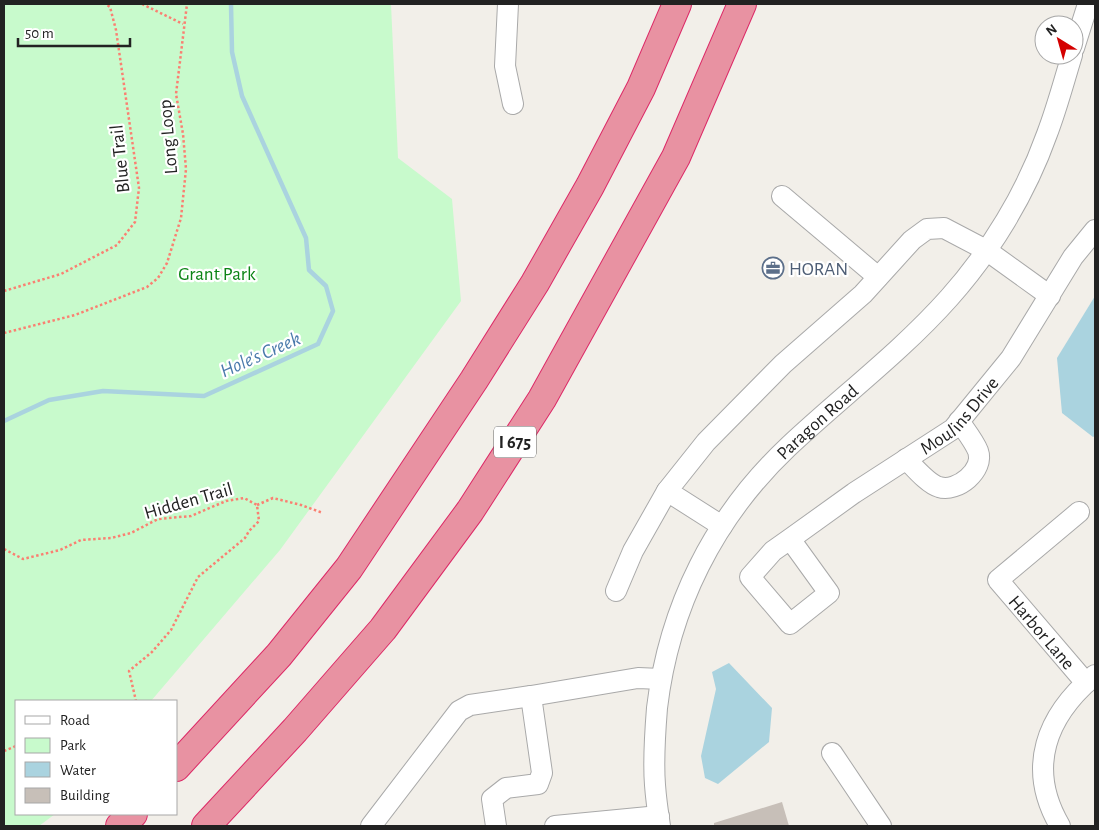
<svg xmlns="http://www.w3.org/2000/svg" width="1099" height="830" font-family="'Alegreya Sans',sans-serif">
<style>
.park{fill:#c8facc}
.water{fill:#aad3df}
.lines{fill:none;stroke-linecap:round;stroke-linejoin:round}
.stream{stroke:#aad3df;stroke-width:4.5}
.building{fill:#c7bfb8}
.minor-casing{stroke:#a9a9a9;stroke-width:22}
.highway-casing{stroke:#dc2a67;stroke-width:30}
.path{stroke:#fa8072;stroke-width:2.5;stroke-dasharray:2.5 2.5;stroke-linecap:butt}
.minor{stroke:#fff;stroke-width:20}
.highway{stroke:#e892a2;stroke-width:28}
.labels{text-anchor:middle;stroke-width:4.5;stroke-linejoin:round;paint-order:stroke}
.shield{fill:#fff;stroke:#646464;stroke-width:1}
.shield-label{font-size:18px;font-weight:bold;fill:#222}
.street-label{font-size:19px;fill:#222;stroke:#fff}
.service-label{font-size:19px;fill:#4e5e75;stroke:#fff;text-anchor:start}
.park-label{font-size:19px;fill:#0c8416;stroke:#fff}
.water-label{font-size:20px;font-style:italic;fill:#4a7aab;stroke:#fff}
</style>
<rect width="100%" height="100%" fill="#f2efe9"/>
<path class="park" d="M 4,4 L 391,4 L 398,158 L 452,199 L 461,301 L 280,550 L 151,701 L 16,701 L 16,814 L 55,814 L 39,826 L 4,826 Z"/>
<g class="water">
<path d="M 1095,296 L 1095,436 L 1093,437 L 1062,413 L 1057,358 Z"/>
<path d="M 729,663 L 772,708 L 769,742 L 718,784 L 705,778 L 701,756 L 716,689 L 712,672 Z"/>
</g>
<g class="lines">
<path class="stream" d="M 4,421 L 49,400 L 103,391 L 204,396 L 318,344 L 333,311 L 326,286 L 309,270 L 306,238 L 242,96 L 232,52 L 231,4"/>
</g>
<path class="building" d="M 782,802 L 789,826 L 714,826 L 714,823 Z"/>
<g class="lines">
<g class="minor-casing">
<g id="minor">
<path d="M 508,4 L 505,66 L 513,104"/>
<path d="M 1074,48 L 1088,4"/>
<path d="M 782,196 L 878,277"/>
<path d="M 906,459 C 914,467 928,484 939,487 C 957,493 985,470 978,451 C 974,441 965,430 959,421"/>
<path id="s1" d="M 1079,512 L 998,580 L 1086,683"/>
<path d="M 722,526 L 667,491 L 706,442 L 783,364 L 863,294 L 912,240 L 927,229 L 944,228 L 986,250 L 1050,296"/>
<path id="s2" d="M 790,539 L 829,593 L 790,624 L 750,577 L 773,551 L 790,539 L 854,493 L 953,429 L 1011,358 L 1073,257 L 1095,230"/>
<path d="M 616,591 L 633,551 L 667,491"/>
<path d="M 832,753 L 881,826"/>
<path d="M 371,826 L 459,711 L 470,705 L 531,696"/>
<path d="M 496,826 L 492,799 L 506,788 L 538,784 L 542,773 L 531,696 L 638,678 L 661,679"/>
<path d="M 555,826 L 659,816"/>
<path id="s3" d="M 660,826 C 658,813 656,799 655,785 C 653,760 655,733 657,708 C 669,607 714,517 788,447 C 841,397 900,353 949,298 C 991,251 1026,193 1047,134 C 1057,108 1064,81 1072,55"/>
<path d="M 1060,826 C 1026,768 1046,716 1095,675"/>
</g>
</g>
<g class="highway-casing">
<g id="highway">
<path d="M 176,767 L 279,655 L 349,568 L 474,380 L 535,283 L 590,186 L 641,88 L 677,4"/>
<path d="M 120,826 L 133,814"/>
<path d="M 206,826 L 295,730 L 383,629 L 470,511 L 542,399 L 676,157 L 742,4"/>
</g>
</g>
<g class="path">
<path d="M 142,4 L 183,24"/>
<path d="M 4,291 L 61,274 L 117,245 L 135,222 L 139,188 L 116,30 L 110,7 L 106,4"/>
<path d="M 4,333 L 75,315 L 147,287 L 158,278 L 167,263 L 181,218 L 186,169 L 183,134 L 176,94 L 187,4"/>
<path d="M 257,505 L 273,498 L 301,505 L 323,513"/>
<path d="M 4,549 L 23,559 L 60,550 L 81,540 L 111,538 L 131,533 L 158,519 L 191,516 L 226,501 L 244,498 L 257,505 L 259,521 L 249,531 L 245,538 L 198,577 L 171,630 L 152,652 L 129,671 L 136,701"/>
<path d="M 4,751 L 16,746"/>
</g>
<use href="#minor" class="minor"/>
<use href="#highway" class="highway"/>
</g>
<defs>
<g id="office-ring" transform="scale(1.125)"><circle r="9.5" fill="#fff" stroke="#5c6f8a" stroke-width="1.5"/><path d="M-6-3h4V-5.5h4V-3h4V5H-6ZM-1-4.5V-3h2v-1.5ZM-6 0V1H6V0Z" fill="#5c6f8a"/></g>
</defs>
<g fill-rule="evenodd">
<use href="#office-ring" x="773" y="268"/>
</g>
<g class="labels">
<rect class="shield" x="494" y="426.5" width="42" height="31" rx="4"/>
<g class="shield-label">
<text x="515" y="448">I 675</text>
</g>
<g class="street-label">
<text transform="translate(167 137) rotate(-95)" y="7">Long Loop</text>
<text transform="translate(119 159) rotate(-96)" y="7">Blue Trail</text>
<text dy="7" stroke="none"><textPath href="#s2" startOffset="444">Moulins Drive</textPath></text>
<text dy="7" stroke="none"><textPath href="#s3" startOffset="455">Paragon Road</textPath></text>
<text transform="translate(188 500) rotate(-16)" y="7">Hidden Trail</text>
<text dy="7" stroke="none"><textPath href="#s1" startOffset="174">Harbor Lane</textPath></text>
</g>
<g class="service-label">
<text x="789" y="275">HORAN</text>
</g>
<g class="park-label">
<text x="217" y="280">Grant Park</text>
</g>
<g class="water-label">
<text transform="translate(260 354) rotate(-24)" y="7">Hole's Creek</text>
</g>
</g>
<rect width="1099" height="830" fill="none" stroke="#222222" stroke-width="10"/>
<rect x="15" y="700" width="162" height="115" fill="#ffffff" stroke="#a7a7a7"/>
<rect x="25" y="716" width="25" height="8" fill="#ffffff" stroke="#a7a7a7"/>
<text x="60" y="725" font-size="15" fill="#222222">Road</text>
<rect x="25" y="738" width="25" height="15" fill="#c8facc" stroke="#a7a7a7"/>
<text x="60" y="750" font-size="15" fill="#222222">Park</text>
<rect x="25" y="762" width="25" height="15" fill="#aad3df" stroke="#a7a7a7"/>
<text x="60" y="775" font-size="15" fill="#222222">Water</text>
<rect x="25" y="788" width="25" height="15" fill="#c7bfb8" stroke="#a7a7a7"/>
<text x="60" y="800" font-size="15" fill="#222222">Building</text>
<g transform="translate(1059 40) rotate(323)"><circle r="24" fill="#ffffff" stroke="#a7a7a7"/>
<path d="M0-4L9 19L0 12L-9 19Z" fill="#d40000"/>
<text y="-8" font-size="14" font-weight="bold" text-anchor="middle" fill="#222222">N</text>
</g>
<path d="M18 38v8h112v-8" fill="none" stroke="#222222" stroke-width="2.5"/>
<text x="25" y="38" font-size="15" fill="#222222" stroke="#ffffff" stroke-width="4" paint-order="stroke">50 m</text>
</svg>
